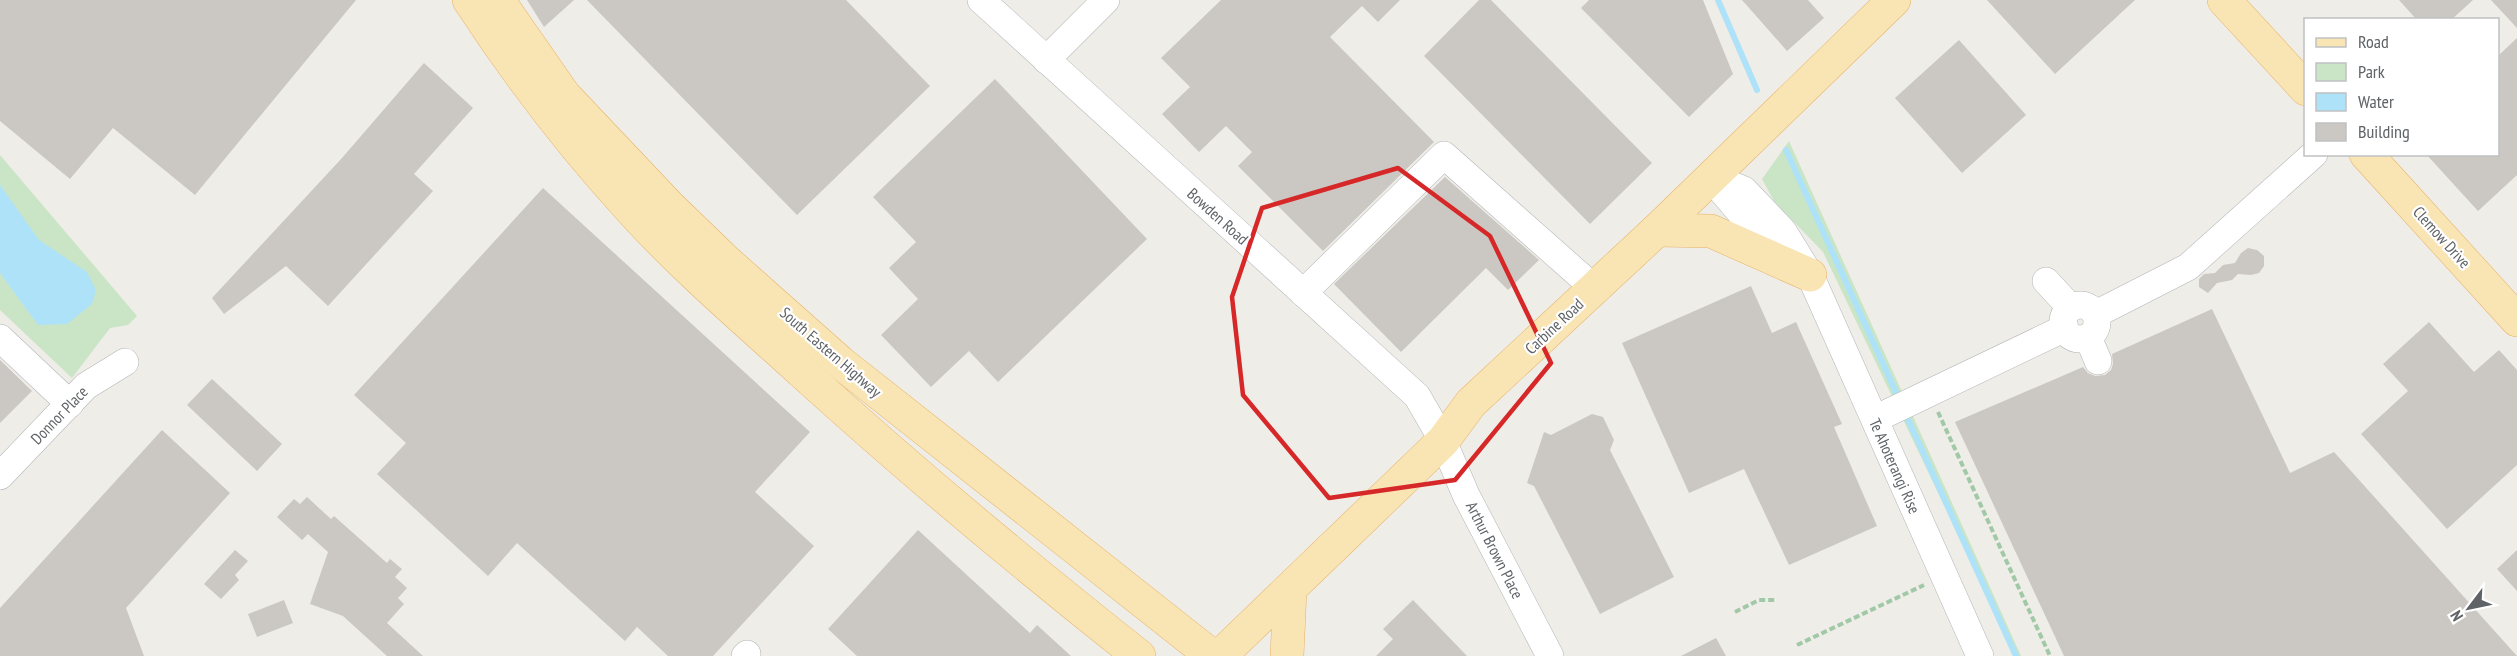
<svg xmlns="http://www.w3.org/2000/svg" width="2517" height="656" font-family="'PT Sans Narrow',sans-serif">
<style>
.green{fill:#cae5c6}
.water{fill:#aee2f9}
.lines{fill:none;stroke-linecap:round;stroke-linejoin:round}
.stream{stroke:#aee2f9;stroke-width:6}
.building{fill:#cbc8c4}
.minor-casing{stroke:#b2b5b8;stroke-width:28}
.major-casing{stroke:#e7b369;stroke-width:34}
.path{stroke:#a1c8a7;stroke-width:4;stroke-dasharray:6 3;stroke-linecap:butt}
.minor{stroke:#fff;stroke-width:27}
.major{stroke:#f9e4b3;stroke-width:33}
.marked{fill:none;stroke:#d62828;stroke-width:4.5;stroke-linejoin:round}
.labels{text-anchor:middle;stroke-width:4.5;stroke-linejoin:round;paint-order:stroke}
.street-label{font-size:16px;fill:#5f6366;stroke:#fff}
</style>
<rect width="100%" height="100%" fill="#efede7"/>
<g class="green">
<path d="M 1789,141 L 2021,656 L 2016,656 L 1823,252 L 1774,201 L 1762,179 Z"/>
<path d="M 0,155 L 137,316 L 128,325 L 110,328 L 72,378 L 0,310 Z"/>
</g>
<path class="water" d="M 0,185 L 39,240 L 87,272 L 96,290 L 92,304 L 67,324 L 38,325 L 0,273 Z"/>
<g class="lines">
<g class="stream">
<path d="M 1718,0 L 1757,90"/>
<path d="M 1786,150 L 1899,399"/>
<path d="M 1905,413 L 2016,656"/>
</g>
</g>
<g class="building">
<path d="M 0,0 L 356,0 L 195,195 L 113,128 L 70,179 L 0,121 Z"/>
<path d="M 527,0 L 574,0 L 544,27 Z"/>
<path d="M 587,0 L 846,0 L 930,86 L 797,215 Z"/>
<path d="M 1221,0 L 1400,0 L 1378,22 L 1362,6 L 1330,37 L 1434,142 L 1323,251 L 1238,166 L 1252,152 L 1226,126 L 1199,152 L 1162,114 L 1190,87 L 1161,58 Z"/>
<path d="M 1479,0 L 1491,0 L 1652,163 L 1590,224 L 1424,56 Z"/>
<path d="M 1589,0 L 1703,0 L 1733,74 L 1689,117 L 1581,8 Z"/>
<path d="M 1742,0 L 1808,0 L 1824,18 L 1787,51 Z"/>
<path d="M 1987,0 L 2135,0 L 2055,74 Z"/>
<path d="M 2399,0 L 2473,0 L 2451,20 L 2417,20 Z"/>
<path d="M 2491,0 L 2517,0 L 2517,28 Z"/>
<path d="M 2517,38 L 2517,175 L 2478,211 L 2426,154 L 2498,154 L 2498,56 Z"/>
<path d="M 1959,40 L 2026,115 L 1962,173 L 1895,98 Z"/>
<path d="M 424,63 L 473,108 L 414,174 L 433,191 L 328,306 L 286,266 L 224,314 L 212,298 L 342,158 Z"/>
<path d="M 995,79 L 1147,239 L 998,382 L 969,351 L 931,387 L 881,335 L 918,299 L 889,268 L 916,242 L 873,197 Z"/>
<path d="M 1445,177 L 1539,260 L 1508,290 L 1486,268 L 1401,352 L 1334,284 Z"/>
<path d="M 543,188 L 810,432 L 755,492 L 814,546 L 713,656 L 668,656 L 637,627 L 625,641 L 517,543 L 488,576 L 377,474 L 406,443 L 354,395 Z"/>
<path d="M 2248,248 L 2257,250 L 2264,256 L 2264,266 L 2259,273 L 2251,275 L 2238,274 L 2232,280 L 2217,283 L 2208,293 L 2199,287 L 2199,279 L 2204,274 L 2215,273 L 2223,265 L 2235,263 L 2241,253 Z"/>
<path d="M 1751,286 L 1772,333 L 1796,322 L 1842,424 L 1834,427 L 1877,526 L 1789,565 L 1744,469 L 1689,493 L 1622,343 Z"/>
<path d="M 2212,309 L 2290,473 L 2334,452 L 2517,656 L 2064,656 L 1955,422 L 2083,367 L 2088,373 L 2095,376 L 2105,375 L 2111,370 L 2113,364 L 2112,354 Z"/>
<path d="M 2429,322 L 2474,372 L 2499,350 L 2517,370 L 2517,465 L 2447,529 L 2361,434 L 2408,391 L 2383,364 Z"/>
<path d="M 0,360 L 32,391 L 0,423 Z"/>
<path d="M 212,379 L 282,444 L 257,471 L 187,405 Z"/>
<path d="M 1592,414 L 1603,417 L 1614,440 L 1610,450 L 1674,577 L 1600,614 L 1534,486 L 1527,483 L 1544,432 L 1551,435 Z"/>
<path d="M 162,430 L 230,493 L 126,608 L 144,656 L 0,656 L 0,608 Z"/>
<path d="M 307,497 L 331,519 L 334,516 L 387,563 L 390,559 L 402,569 L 395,577 L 407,588 L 398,598 L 404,604 L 387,623 L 423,656 L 387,656 L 343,616 L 310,604 L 328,552 L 308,534 L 302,540 L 277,517 L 294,499 L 300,504 Z"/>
<path d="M 918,530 L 1030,633 L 1037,625 L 1071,656 L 857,656 L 828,629 Z"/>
<path d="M 235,550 L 248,561 L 235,575 L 239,580 L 221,599 L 204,584 Z"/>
<path d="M 2517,550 L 2517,591 L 2497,569 Z"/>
<path d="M 284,600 L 293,623 L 257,637 L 248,614 Z"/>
<path d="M 1413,600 L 1467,656 L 1376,656 L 1393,639 L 1383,629 Z"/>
<path d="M 1716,638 L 1726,656 L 1681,656 Z"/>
</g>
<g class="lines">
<g class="minor-casing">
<g id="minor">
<path d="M 981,0 L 1417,396 L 1443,441 L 1466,495 L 1550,656"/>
<path d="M 1046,60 L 1106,0"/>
<path d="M 1712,177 L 1744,190 L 1783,231 L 1810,275 L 1980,656"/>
<path d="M 1721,190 L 1767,244 L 1785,257"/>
<path d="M 2046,281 L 2071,308"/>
<path d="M 1303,293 L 1444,155 L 1594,288"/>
<circle cx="2080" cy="322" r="17"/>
<path d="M 2096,314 L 2188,267 L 2314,154"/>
<path d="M 2088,337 L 2098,361"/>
<path d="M 0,338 L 70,404"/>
<path d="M 1875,419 L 2065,328"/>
<path d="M 0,476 L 86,386 L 125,362"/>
<path d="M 745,656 L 747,654"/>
</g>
</g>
<g class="major-casing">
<g id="major">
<path d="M 469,0 C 518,75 573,147 634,213 C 686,270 745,320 802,372 C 911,471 1024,565 1139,656"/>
<path d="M 498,0 L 564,95 L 669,206 L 726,261 L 841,363 L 1212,656"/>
<path d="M 2224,0 L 2306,89"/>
<path d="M 2366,154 L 2517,320"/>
<path d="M 1657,230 L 1711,231 L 1810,275"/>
<path d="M 1220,656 L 1443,441 L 1471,403 L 1657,230 L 1894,0"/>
<path d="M 1287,656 L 1290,590"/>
</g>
</g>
<g class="path">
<path d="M 1938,412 L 2050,656"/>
<path d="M 1735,612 L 1759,600 L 1776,600"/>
<path d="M 1797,645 L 1924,585"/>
</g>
<use href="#minor" class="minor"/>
<use href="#major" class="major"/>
</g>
<path class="marked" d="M 1398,168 L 1490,236 L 1551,363 L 1455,480 L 1329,498 L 1243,395 L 1232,297 L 1262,208 Z"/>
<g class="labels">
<g class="street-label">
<text transform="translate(1218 216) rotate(42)" y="6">Bowden Road</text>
<text transform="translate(2442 237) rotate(48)" y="6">Clemow Drive</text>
<text transform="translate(1554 326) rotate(-43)" y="6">Carbine Road</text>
<text transform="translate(831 352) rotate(41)" y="6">South Eastern Highway</text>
<text transform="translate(59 415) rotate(-46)" y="6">Donnor Place</text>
<text transform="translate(1895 466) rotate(66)" y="6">Te Ahoterangi Rise</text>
<text transform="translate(1495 550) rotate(63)" y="6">Arthur Brown Place</text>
</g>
</g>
<rect x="2304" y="18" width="195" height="138" fill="#ffffff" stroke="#bfc1c2" stroke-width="1.5"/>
<rect x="2316" y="38" width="30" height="9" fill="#f9e4b3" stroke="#bfc1c2" stroke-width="1.5"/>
<text x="2358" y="48" font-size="18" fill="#5f6366">Road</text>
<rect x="2316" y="63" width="30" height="18" fill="#cae5c6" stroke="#bfc1c2" stroke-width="1.5"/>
<text x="2358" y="78" font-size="18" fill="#5f6366">Park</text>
<rect x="2316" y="93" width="30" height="18" fill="#aee2f9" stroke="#bfc1c2" stroke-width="1.5"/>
<text x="2358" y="108" font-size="18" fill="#5f6366">Water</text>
<rect x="2316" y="123" width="30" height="18" fill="#cbc8c4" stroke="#bfc1c2" stroke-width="1.5"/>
<text x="2358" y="138" font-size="18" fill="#5f6366">Building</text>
<g transform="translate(2469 608) rotate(238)" stroke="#ffffff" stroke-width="4.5" paint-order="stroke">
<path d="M0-4.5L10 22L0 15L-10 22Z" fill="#5f6366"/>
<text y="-9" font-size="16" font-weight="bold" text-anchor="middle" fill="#5f6366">N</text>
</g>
</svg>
